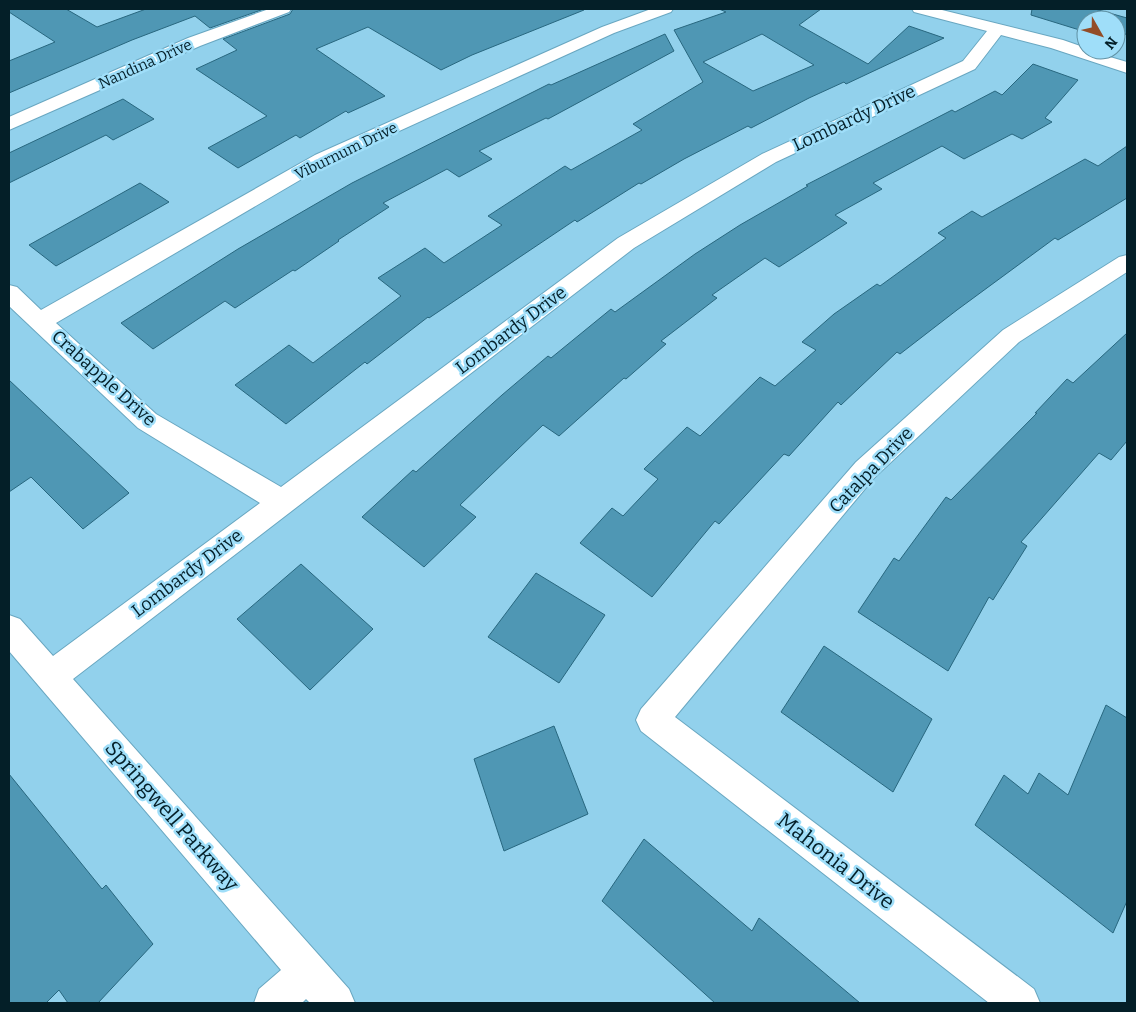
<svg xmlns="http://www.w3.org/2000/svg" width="1136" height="1012" font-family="Bitter,serif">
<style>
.building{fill:#4f97b4;stroke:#28677f;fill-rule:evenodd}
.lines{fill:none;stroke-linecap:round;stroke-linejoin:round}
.minor-casing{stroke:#69a7c1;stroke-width:2}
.minor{fill:#fff;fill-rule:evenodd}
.labels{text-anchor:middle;stroke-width:5;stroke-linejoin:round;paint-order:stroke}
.far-street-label{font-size:15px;fill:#041f28;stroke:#9fdef9}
.street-label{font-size:18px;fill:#041f28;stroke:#9fdef9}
.near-street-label{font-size:21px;fill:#041f28;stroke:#9fdef9}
</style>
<rect width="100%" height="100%" fill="#92d1ec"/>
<g class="building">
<path d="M 9,9 L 66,9 L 97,27 L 146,9 L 264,9 L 210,28 L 195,16 L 132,40 L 9,93 L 9,61 L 55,42 L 9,12 Z"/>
<path d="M 293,9 L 584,9 L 584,10 L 472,55 L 441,70 L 368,27 L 316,49 L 385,96 L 348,113 L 346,111 L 300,138 L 296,135 L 238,168 L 208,148 L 267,116 L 196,69 L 237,50 L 223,39 L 290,14 Z"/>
<path d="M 719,9 L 821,9 L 799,25 L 868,64 L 909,26 L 944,38 L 846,84 L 844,82 L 809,98 L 751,128 L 748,126 L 684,159 L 641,184 L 639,183 L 577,222 L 575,220 L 429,318 L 428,317 L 367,364 L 365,362 L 286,424 L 235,385 L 289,345 L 313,363 L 401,296 L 378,278 L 425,248 L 444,263 L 502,225 L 488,216 L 565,166 L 571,170 L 642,130 L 633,124 L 703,82 L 674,30 L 726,12 ZM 762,34 L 814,65 L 753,91 L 703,62 Z"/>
<path d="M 1032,9 L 1095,9 L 1127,18 L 1127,32 L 1120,42 L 1116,41 L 1116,20 L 1086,20 L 1086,32 L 1031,15 Z"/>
<path d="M 665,34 L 674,51 L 548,119 L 546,118 L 479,151 L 492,159 L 459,177 L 447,169 L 383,203 L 389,207 L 338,240 L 339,241 L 295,271 L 293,270 L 235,308 L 225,301 L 153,349 L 121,323 L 238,249 L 352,183 L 549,84 L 551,85 Z"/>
<path d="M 1033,64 L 1078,80 L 1045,118 L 1052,122 L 1022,139 L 1012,134 L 964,159 L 942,146 L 873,183 L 882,189 L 835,215 L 847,223 L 779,267 L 765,258 L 712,295 L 717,298 L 661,341 L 666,344 L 626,379 L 624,378 L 559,436 L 543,425 L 460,505 L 476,517 L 424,567 L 362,517 L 413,470 L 416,472 L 502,395 L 548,356 L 551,358 L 611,309 L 615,312 L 695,254 L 740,225 L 808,186 L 806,185 L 952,110 L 955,112 L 995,91 L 1002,95 Z"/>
<path d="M 123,99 L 154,119 L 113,140 L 106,135 L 9,183 L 9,153 Z"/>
<path d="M 1127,146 L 1127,198 L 1058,240 L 1055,238 L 957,310 L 900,354 L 897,352 L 841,405 L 838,402 L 789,456 L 784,454 L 719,524 L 715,521 L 652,597 L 580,543 L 612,508 L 623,516 L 658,479 L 644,469 L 687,427 L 700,436 L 760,377 L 775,386 L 816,350 L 802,342 L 834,314 L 877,284 L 880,286 L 946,238 L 938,233 L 972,211 L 982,217 L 1085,159 L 1098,166 Z"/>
<path d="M 140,183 L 169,202 L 56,266 L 29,245 Z"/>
<path d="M 1127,333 L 1127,441 L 1111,460 L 1099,453 L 1021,542 L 1027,546 L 993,600 L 989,597 L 948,671 L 858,612 L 894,558 L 899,561 L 946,497 L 951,500 L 1037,413 L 1035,413 L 1067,379 L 1073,383 Z"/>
<path d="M 9,380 L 129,493 L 83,529 L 31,477 L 9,492 Z"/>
<path d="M 301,564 L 373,629 L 310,690 L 237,619 Z"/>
<path d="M 536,573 L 605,615 L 559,683 L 488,637 Z"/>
<path d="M 824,646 L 932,719 L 893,792 L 781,712 Z"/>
<path d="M 1106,705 L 1127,718 L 1127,901 L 1113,933 L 975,825 L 1004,775 L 1028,794 L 1039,773 L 1068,795 Z"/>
<path d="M 554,726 L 588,814 L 504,851 L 474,759 Z"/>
<path d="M 9,774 L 102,889 L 106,885 L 153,944 L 98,1003 L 68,1003 L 59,990 L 46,1003 L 9,1003 Z"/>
<path d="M 644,839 L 752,931 L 759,918 L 860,1003 L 715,1003 L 602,901 Z"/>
</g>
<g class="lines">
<g class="minor-casing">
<g id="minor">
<path d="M 269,9 L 291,9 L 289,12 L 200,46 L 9,130 L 9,117 L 188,38 Z"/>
<path d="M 651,9 L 673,9 L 671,12 L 614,33 L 329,163 L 56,323 L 156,414 L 281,487 L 618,238 L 762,154 L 963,61 L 987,31 L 914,12 L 912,9 L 938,9 L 1063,40 L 1086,48 L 1086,50 L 1127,62 L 1127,73 L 1051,48 L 1001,35 L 975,69 L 776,162 L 634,248 L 73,679 L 349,989 L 355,1003 L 310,1003 L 306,999 L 302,1003 L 254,1003 L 259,989 L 281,970 L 9,651 L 9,615 L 20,619 L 53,656 L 260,503 L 138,428 L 9,306 L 9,285 L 17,287 L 41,310 L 315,155 L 602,27 Z"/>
<path d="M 1127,255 L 1127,272 L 1019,342 L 874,478 L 675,717 L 1034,989 L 1040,1003 L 989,1003 L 641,731 L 636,720 L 641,709 L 856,462 L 1003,330 L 1119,257 Z"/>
</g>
</g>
<use href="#minor" class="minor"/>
</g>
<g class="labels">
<g class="far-street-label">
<text transform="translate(145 64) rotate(-24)" y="5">Nandina Drive</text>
<text transform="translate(346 151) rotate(-26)" y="5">Viburnum Drive</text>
</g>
<g class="street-label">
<text transform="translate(854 118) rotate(-25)" y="6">Lombardy Drive</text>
<text transform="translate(511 330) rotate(-37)" y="6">Lombardy Drive</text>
<text transform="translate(104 378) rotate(42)" y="6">Crabapple Drive</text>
<text transform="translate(871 470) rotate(-46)" y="6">Catalpa Drive</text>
<text transform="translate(187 573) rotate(-37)" y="6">Lombardy Drive</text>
</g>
<g class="near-street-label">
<text transform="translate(172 816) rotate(49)" y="7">Springwell Parkway</text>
<text transform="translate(836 861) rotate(38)" y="7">Mahonia Drive</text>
</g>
</g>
<rect width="1136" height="1012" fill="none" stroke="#041f28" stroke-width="20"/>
<g transform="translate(1101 35) rotate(129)"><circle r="24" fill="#9fdef9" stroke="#6192a5"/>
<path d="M0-4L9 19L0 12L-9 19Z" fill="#934c27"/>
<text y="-8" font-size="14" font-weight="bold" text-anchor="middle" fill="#041f28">N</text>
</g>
</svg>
